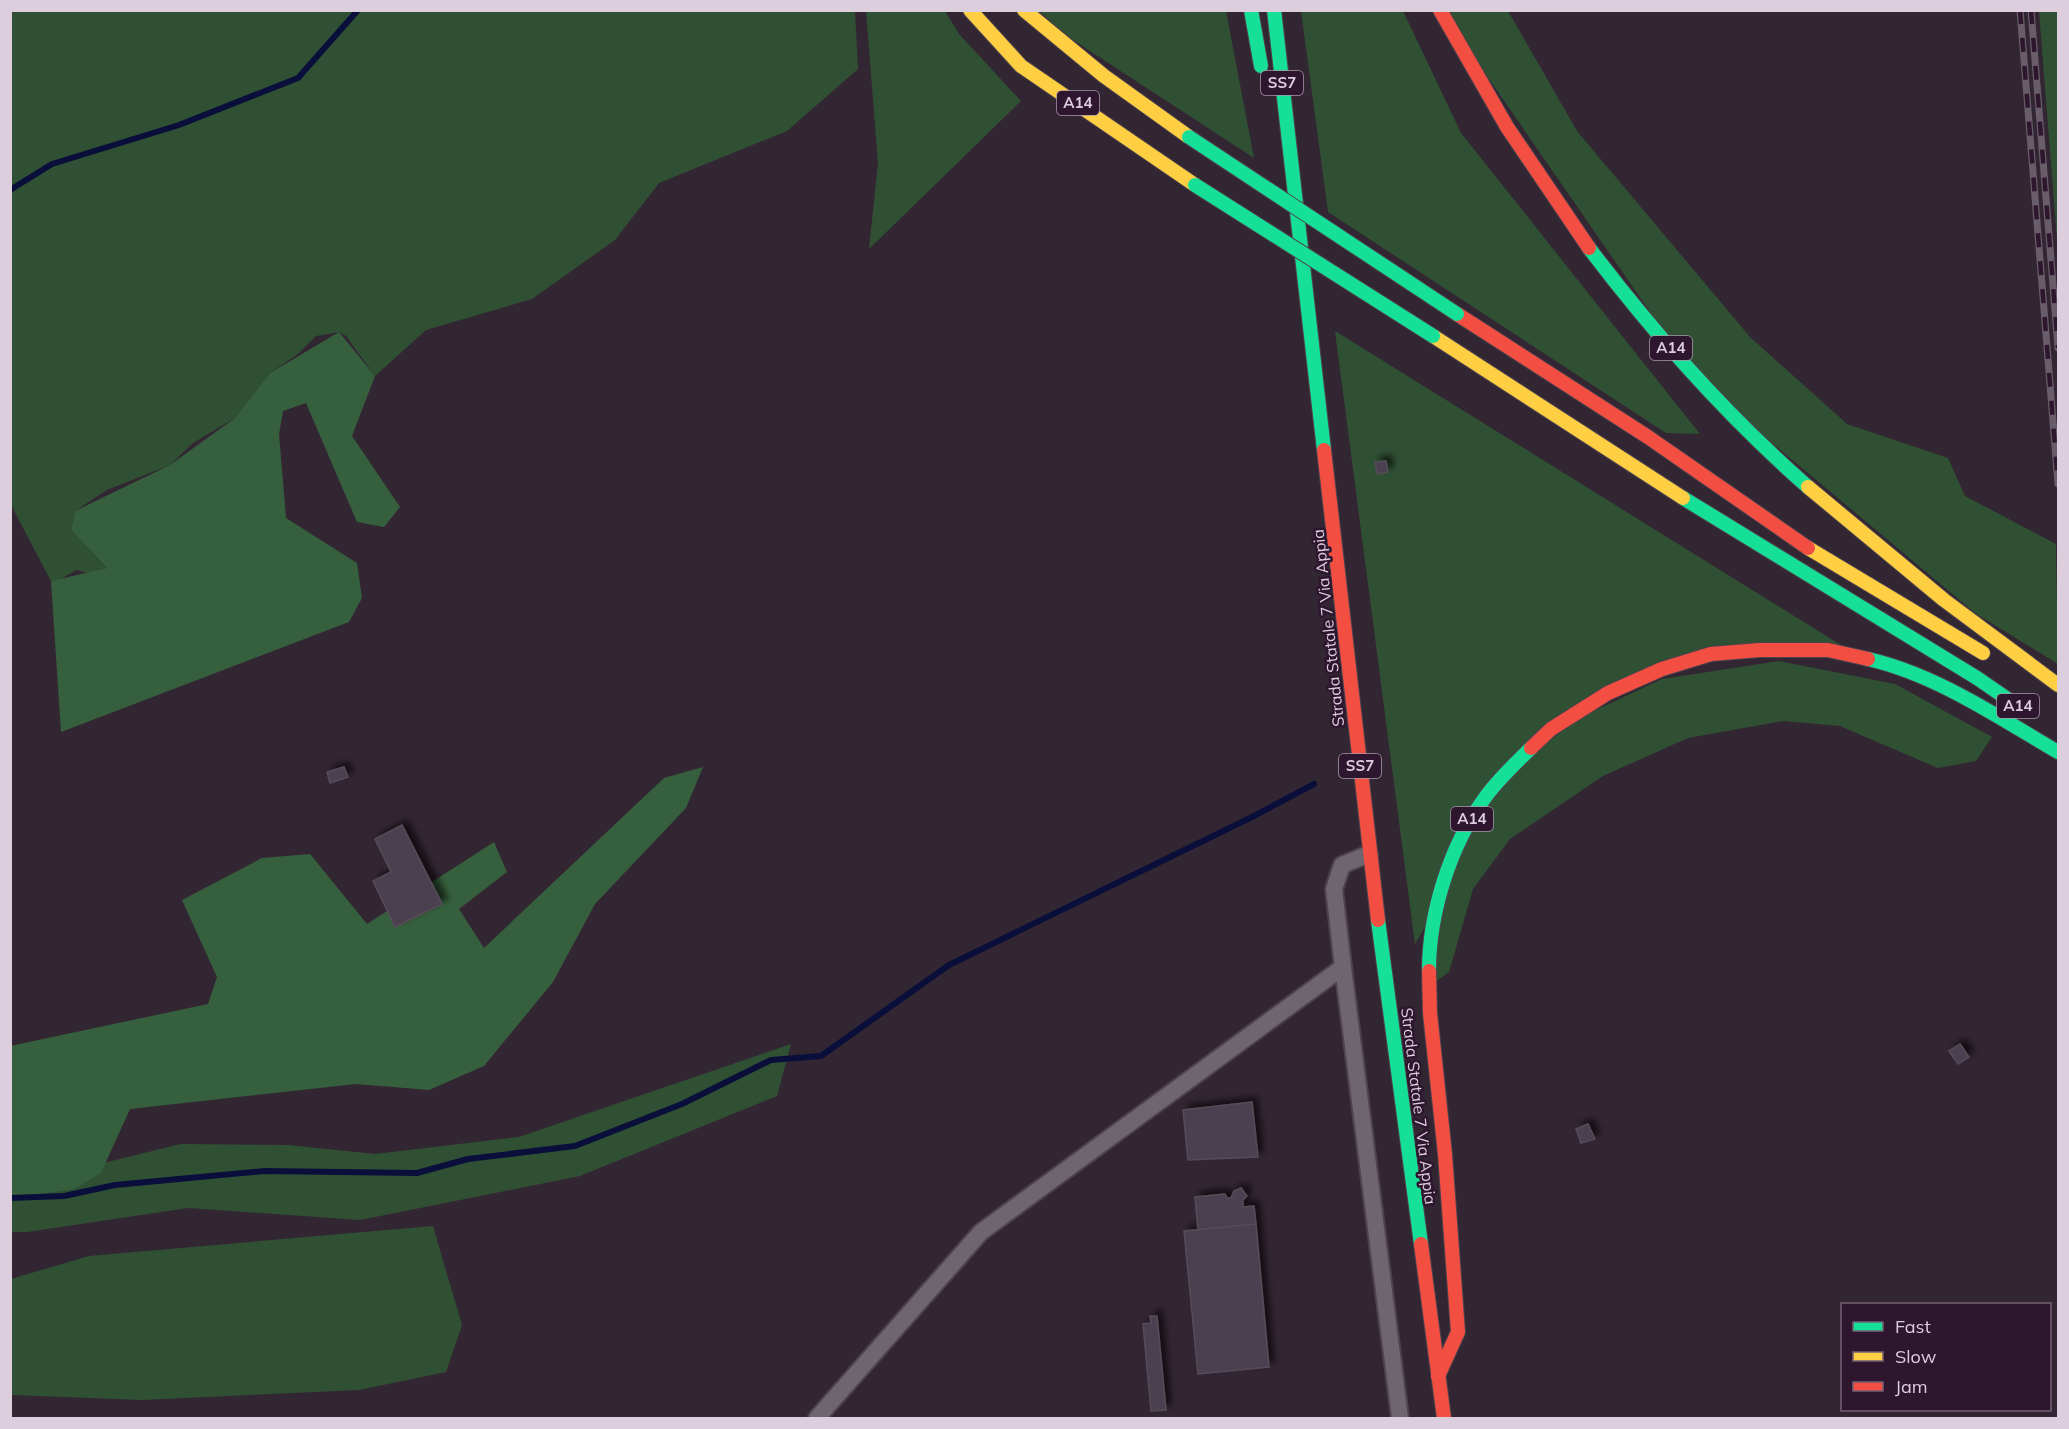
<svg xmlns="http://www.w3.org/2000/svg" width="2069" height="1429" font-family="Mulish,sans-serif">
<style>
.green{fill:#305034}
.forest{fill:#36603d}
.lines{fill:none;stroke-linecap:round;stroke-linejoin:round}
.stream{stroke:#090f3a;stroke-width:6}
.building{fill:#4b404f;stroke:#564c58;stroke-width:1.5;filter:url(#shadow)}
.street-casing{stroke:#4d424d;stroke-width:20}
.fast-casing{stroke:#4d424d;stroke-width:16}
.slow-casing{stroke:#4d424d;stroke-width:16}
.jam-casing{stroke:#4d424d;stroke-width:16}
.street{stroke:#6e656e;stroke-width:16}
.fast{stroke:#16e098;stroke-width:14}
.slow{stroke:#ffcf43;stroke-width:14}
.jam{stroke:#f24e42;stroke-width:14}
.rail-casing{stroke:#685d68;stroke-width:7}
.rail{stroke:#2e172e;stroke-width:4.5;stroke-dasharray:14;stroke-linecap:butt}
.fast-bridge-casing{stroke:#4d424d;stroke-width:16;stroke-linecap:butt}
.fast-bridge{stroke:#16e098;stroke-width:14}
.labels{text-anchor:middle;stroke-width:5;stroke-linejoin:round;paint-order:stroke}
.shield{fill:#2e172e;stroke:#a897a8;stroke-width:1.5}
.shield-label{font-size:15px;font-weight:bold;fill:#ddcedd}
.street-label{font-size:16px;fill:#ddcedd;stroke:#2e172e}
</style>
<defs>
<filter id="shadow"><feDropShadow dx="5.5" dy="-5.5" stdDeviation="3" flood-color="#0009"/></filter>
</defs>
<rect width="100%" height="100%" fill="#332633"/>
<g class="green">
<path d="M 10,11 L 855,11 L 858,69 L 787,131 L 659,183 L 615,240 L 532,299 L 426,330 L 375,376 L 346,336 L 339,332 L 316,336 L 298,354 L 270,373 L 235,418 L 193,443 L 170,465 L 107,490 L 75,511 L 71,530 L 107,568 L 88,573 L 76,570 L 61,579 L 51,581 L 11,505 Z"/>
<path d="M 866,11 L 945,11 L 959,34 L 1021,101 L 869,249 L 878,163 Z"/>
<path d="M 1039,11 L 1226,11 L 1254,158 L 1067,36 Z"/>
<path d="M 1301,11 L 1403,11 L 1461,133 L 1700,434 L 1666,433 L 1328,212 Z"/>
<path d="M 1442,11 L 1508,11 L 1577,131 L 1750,337 L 1847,424 L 1948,458 L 1965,496 L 2056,544 L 2058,664 L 1975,613 L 1697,380 Z"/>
<path d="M 2039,11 L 2058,11 L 2058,253 Z"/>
<path d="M 1335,331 L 1849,650 L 1695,658 L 1543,727 L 1415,944 Z"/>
<path d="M 1779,661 L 1895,684 L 1992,737 L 1976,761 L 1938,768 L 1840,726 L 1783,721 L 1688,738 L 1603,776 L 1510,839 L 1473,889 L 1449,972 L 1428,987 L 1448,869 L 1519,764 L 1581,717 L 1662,679 Z"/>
<path d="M 791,1044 L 777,1096 L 580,1176 L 360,1220 L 188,1208 L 27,1232 L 11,1232 L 11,1175 L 83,1168 L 181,1144 L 288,1145 L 375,1154 L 519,1137 Z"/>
<path d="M 433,1226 L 462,1325 L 446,1372 L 359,1390 L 142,1400 L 11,1395 L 11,1279 L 89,1256 Z"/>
</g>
<g class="forest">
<path d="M 339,332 L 375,376 L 352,436 L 400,507 L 384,527 L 357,522 L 306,403 L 283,411 L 279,434 L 286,518 L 357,563 L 362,598 L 349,622 L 61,732 L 51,581 L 107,568 L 71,530 L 75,511 L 170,465 L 235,418 L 270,373 Z"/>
<path d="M 703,767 L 686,808 L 595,904 L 553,982 L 484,1066 L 429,1090 L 356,1084 L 130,1109 L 101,1173 L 74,1189 L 11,1198 L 10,1046 L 208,1004 L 217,977 L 182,900 L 262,858 L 310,854 L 367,924 L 494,842 L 507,872 L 459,909 L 484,948 L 664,778 Z"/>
</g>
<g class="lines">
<g class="stream">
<path d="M 10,190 L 52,164 L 179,125 L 298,78 L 358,10"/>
<path d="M 10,1198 L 64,1196 L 115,1185 L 264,1171 L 417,1173 L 468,1159 L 575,1146 L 682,1104 L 771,1060 L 821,1056 L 949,965 L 1252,817 L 1314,784"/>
</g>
</g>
<g class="building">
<path d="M 1386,461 L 1388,472 L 1377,474 L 1375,462 Z"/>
<path d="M 344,767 L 348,777 L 330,783 L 327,772 Z"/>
<path d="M 402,825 L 442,904 L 395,927 L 373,881 L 391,872 L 375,839 Z"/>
<path d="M 1960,1044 L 1969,1057 L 1958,1064 L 1949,1051 Z"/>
<path d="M 1252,1102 L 1258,1157 L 1188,1160 L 1183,1110 Z"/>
<path d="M 1588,1124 L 1595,1139 L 1581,1143 L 1576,1129 Z"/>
<path d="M 1241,1188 L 1247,1196 L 1243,1200 L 1243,1207 L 1254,1206 L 1256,1224 L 1198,1230 L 1195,1197 L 1225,1194 L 1227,1198 L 1231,1198 L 1234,1191 Z"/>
<path d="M 1256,1224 L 1269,1367 L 1198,1374 L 1184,1231 Z"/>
<path d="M 1150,1316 L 1157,1316 L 1166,1410 L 1151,1411 L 1143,1324 L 1151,1323 Z"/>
</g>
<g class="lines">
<g class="street-casing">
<g id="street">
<path d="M 1343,967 L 1400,1418"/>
<path d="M 817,1418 L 981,1232 L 1343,967 L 1334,889 L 1342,865 L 1369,854"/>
</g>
</g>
<g class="fast-casing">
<g id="fast">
<path d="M 1251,10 L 1261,66"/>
<path d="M 1274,10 L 1324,450"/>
<path d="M 1589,248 C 1655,335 1726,415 1808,487"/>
<path d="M 1683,498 L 1977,678 L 2022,709"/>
<path d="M 1868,659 C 1937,675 1998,717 2058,752"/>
<path d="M 1378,920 L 1421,1244"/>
<path d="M 1429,971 C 1429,913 1450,846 1484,799 C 1497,780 1515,764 1531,748"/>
</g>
</g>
<g class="slow-casing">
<g id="slow">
<path d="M 970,10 L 1021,66 L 1195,185"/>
<path d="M 1024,10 L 1104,76 L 1189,137"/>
<path d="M 1433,336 L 1683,498"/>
<path d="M 1808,487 L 1944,600 L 2058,685"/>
<path d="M 1808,548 L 1983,653"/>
</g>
</g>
<g class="jam-casing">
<g id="jam">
<path d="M 1440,10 L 1507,127 L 1589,248"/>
<path d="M 1457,314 L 1648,437 L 1808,548"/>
<path d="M 1324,450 L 1378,920"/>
<path d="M 1531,748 L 1551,729 L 1608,693 L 1662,669 L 1711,654 L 1760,650 L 1828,650 L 1868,659"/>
<path d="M 1429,971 L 1430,1013 L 1445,1154 L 1458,1332 L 1438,1376"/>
<path d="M 1421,1244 L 1444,1418"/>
</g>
</g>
<use href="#street" class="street"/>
<use href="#fast" class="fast"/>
<use href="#slow" class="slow"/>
<use href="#jam" class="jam"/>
<g class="rail-casing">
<g id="rail">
<path d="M 2020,10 L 2058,484"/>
<path d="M 2031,10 L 2058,348"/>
</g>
</g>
<use href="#rail" class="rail"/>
<g class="fast-bridge-casing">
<g id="fast-bridge">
<path d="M 1189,137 L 1457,314"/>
<path d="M 1195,185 L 1433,336"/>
</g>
</g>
<use href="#fast-bridge" class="fast-bridge"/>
</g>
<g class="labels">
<g class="shield">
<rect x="1261" y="71" width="42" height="24" rx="4.5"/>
<rect x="1057" y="91" width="42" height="24" rx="4.5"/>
<rect x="1650" y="336" width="42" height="24" rx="4.5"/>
<rect x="1997" y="694" width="42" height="24" rx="4.5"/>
<rect x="1339" y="754" width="42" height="24" rx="4.5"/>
<rect x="1451" y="807" width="42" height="24" rx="4.5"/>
</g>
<g class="shield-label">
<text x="1282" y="88">SS7</text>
<text x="1078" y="108">A14</text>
<text x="1671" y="353">A14</text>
<text x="2018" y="711">A14</text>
<text x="1360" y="771">SS7</text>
<text x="1472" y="824">A14</text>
</g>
<g class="street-label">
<text transform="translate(1328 628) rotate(-96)" y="6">Strada Statale 7 Via Appia</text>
<text transform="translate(1419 1106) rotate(83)" y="6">Strada Statale 7 Via Appia</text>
</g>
</g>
<rect width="2069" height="1429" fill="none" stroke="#ddcedd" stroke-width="24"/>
<rect x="1841" y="1303" width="210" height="108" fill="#2e172e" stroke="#746074" stroke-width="1.5"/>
<rect x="1853" y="1322" width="30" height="9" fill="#16e098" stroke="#746074" stroke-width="1.5"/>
<text x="1895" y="1333" font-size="18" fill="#ddcedd">Fast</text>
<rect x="1853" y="1352" width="30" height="9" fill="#ffcf43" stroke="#746074" stroke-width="1.5"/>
<text x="1895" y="1363" font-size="18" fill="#ddcedd">Slow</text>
<rect x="1853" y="1382" width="30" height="9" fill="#f24e42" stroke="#746074" stroke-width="1.5"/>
<text x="1895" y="1393" font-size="18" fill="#ddcedd">Jam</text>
</svg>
